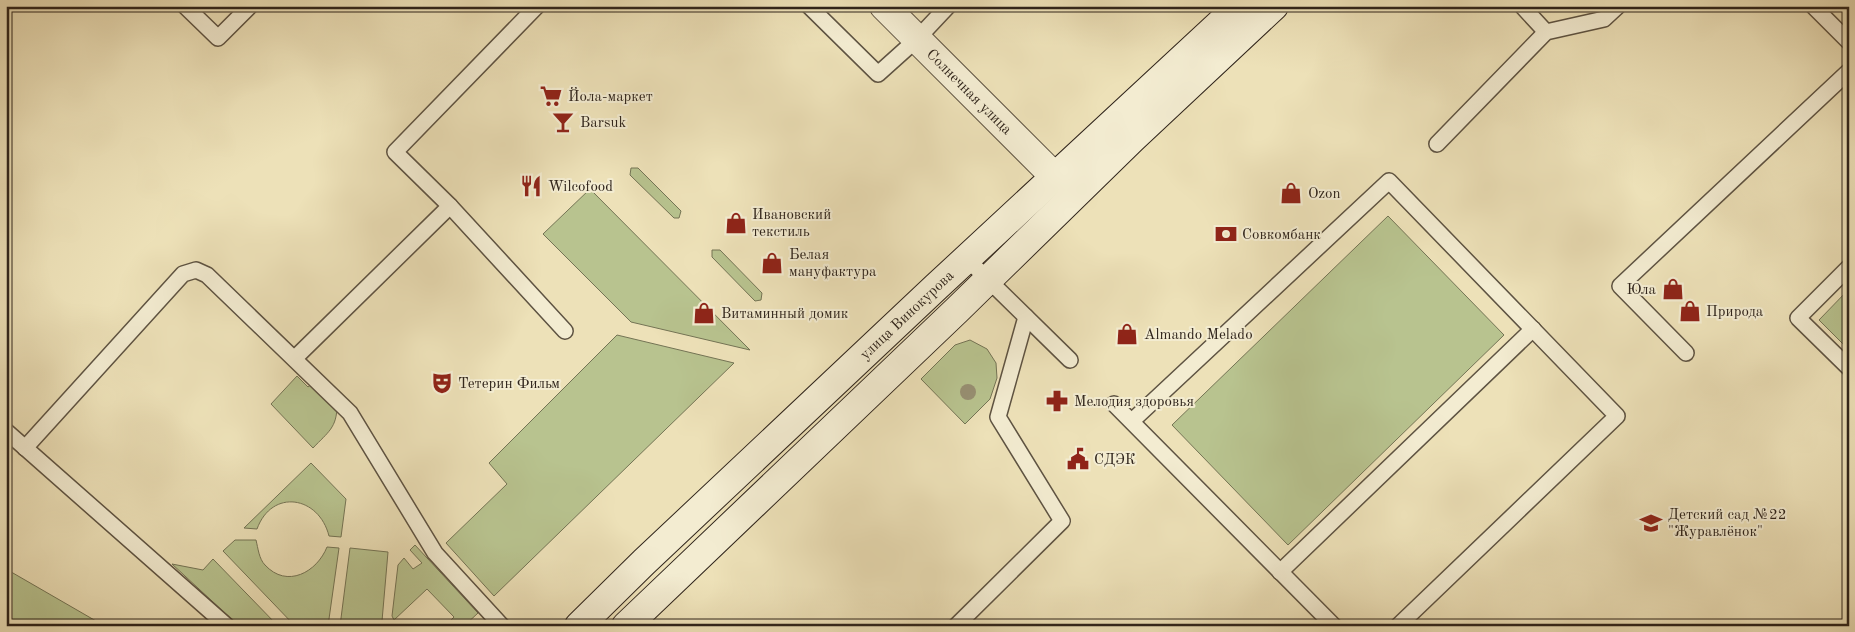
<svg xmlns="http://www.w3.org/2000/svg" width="1855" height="632" font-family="'Old Standard TT',serif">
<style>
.green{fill:#b8c38f;stroke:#747455}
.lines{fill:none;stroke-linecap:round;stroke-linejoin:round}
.service-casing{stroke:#5e5342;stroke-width:18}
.minor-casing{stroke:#5e5342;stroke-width:30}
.secondary-casing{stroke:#2f241b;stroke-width:30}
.service{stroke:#f3ecd1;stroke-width:15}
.minor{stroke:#f3ecd1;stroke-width:28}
.secondary{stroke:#f3ecd1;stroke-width:28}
.tree{fill:#978f72}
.labels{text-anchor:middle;stroke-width:4;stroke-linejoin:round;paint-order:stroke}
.street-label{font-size:15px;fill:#2f241b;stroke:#f3ecd1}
.poi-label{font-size:15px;fill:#2f241b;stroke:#f3ecd1;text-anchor:start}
</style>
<rect width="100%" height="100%" fill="#ede1b8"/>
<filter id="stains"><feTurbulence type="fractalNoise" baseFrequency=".004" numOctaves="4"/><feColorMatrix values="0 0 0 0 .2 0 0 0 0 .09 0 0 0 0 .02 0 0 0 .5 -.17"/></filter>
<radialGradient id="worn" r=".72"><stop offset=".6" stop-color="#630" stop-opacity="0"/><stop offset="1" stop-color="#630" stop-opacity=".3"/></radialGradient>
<g class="green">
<path d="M 631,168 L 638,168 L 681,211 L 679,218 L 674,218 L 630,175 Z"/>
<path d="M 590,189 L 750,350 L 631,322 L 543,234 Z"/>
<path d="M 1388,216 L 1504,335 L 1288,545 L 1172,425 Z"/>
<path d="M 712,250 L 720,250 L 762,293 L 761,300 L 755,301 L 712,257 Z"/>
<path d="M 1849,289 L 1849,350 L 1819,320 Z"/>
<path d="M 617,335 L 734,363 L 494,596 L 446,543 L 507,484 L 489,463 Z"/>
<path d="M 970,340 L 987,349 L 996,363 L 997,378 L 990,399 L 965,424 L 921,379 L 955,345 Z"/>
<path d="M 297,376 L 308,387 L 314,382 L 337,405 C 337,428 328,432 313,448 L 271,404 Z"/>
<path d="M 311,463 L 346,499 L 341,537 L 329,536 C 319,496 272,488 257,529 L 244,528 Z"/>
<path d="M 235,540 L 256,540 C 258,548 259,559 265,565 C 287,589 317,572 327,547 L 339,548 L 328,626 L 295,626 L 223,551 Z"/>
<path d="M 415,545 L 478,613 L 464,626 L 445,626 L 454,617 L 427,589 L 394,620 L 392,616 L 398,565 L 404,558 L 413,569 L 422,563 L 410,550 Z"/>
<path d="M 350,548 L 388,552 L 382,621 L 376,626 L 340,626 Z"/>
<path d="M 213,559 L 278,626 L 239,626 L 172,564 L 203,570 Z"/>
<path d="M 6,569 L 96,621 L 96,626 L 6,626 Z"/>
</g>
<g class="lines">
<g class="service-casing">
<g id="service">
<path d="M 185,6 L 218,38 L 250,6"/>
<path d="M 809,6 L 878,74 L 917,39 L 948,6"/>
<path d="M 1522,6 L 1546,32"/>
<path d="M 1813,6 L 1849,42"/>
<path d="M 1437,144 L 1546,32 L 1604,19 L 1618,6"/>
<path d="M 450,206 L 565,331"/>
<path d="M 967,259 L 1070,360"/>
<path d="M 1849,267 L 1798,318 L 1849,368"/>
<path d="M 1686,353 L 1620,286 L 1849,71"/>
<path d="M 295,358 L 450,206 L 395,152 L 537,6"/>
<path d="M 1114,404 L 1334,626"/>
<path d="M 1132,421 L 1389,181 L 1617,416 L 1398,626"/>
<path d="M 6,431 L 227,626"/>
<path d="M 25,448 L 183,274 L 196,270 L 207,275 L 350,413 L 435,553 L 502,626"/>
<path d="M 1280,572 L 1533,329"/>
<path d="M 956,626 L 1062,521 L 998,417 L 1026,317"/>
</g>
</g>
<g class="minor-casing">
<g id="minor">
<path id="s1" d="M 884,6 L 1056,178"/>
</g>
</g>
<g class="secondary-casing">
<g id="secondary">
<path id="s2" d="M 579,626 L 644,562 L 936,287 L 1239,6"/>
<path d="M 626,626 L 957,310 L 1132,139 L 1274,6"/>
</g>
</g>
<use href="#service" class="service"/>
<use href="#minor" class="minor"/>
<use href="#secondary" class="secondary"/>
</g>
<circle class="tree" cx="968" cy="392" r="8"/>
<defs>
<g id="supermarket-bare" transform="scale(1.725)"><path d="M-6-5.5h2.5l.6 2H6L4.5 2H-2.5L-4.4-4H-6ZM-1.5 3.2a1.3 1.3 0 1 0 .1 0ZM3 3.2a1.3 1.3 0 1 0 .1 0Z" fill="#8f2418" stroke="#f3ecd1" stroke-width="2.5" paint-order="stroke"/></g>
<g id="bar-bare" transform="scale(1.725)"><path d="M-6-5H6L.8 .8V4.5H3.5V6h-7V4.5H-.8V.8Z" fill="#8f2418" stroke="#f3ecd1" stroke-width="2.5" paint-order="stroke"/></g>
<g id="restaurant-bare" transform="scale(1.725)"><path d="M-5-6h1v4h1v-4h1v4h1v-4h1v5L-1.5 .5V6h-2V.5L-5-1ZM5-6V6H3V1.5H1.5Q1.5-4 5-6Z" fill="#8f2418" stroke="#f3ecd1" stroke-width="2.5" paint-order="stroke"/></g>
<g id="shop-bare" transform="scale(1.725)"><path d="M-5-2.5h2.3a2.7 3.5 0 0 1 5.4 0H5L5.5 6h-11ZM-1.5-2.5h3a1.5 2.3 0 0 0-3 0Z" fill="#8f2418" stroke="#f3ecd1" stroke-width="2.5" paint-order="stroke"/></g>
<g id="bank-bare" transform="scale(1.725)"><path d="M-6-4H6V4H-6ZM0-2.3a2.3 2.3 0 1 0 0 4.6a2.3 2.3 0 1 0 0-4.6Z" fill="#8f2418" stroke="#f3ecd1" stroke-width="2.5" paint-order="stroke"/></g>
<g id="theatre-bare" transform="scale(1.725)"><path d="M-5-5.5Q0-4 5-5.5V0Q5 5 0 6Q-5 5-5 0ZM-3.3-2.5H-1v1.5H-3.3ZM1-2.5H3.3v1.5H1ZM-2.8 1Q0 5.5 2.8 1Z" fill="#8f2418" stroke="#f3ecd1" stroke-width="2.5" paint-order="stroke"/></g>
<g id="pharmacy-bare" transform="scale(1.725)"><path d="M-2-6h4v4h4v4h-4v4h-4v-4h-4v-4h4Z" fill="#8f2418" stroke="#f3ecd1" stroke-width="2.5" paint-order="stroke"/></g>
<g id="civic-bare" transform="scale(1.725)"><path d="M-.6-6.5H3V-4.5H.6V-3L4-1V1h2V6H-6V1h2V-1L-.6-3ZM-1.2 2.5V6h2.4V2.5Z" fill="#8f2418" stroke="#f3ecd1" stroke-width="2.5" paint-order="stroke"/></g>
<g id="school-bare" transform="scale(1.725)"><path d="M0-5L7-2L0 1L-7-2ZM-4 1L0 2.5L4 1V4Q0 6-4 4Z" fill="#8f2418" stroke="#f3ecd1" stroke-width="2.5" paint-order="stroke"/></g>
</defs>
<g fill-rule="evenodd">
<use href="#supermarket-bare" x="551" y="96"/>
<use href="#bar-bare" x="563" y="122"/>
<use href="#restaurant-bare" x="531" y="186"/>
<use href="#shop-bare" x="1291" y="193"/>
<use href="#shop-bare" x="736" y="223"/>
<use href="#bank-bare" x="1226" y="234"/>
<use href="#shop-bare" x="772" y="263"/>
<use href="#shop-bare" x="1673" y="289"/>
<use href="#shop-bare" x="1690" y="311"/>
<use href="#shop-bare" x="704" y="313"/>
<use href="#shop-bare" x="1127" y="334"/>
<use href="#theatre-bare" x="442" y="383"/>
<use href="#pharmacy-bare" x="1057" y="401"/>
<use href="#civic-bare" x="1078" y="459"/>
<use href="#school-bare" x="1651" y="523"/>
</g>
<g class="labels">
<g class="street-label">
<text dy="5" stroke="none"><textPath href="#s1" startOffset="121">Солнечная улица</textPath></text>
<text dy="5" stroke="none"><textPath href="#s2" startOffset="452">улица Винокурова</textPath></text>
</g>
<g class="poi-label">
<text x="568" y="101">Йола-маркет</text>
<text x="580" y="127">Barsuk</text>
<text x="548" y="191">Wilcofood</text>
<text x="1308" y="198">Ozon</text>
<text x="752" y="219">Ивановский<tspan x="752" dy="17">текстиль</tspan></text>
<text x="1242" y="239">Совкомбанк</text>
<text x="789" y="259">Белая<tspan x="789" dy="17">мануфактура</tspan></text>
<text x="1656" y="294" text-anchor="end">Юла</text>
<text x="1706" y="316">Природа</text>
<text x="721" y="318">Витаминный домик</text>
<text x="1144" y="339">Almando Melado</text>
<text x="458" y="388">Тетерин Фильм</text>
<text x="1074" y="406">Мелодия здоровья</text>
<text x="1094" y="464">СДЭК</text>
<text x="1668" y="519">Детский сад №22<tspan x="1668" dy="17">"Журавлёнок"</tspan></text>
</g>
</g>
<rect width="1855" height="632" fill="none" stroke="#ede1b8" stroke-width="25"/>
<rect x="8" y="8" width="1840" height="617" fill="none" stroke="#2f241b" stroke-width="2.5"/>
<rect x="12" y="12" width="1830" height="607" fill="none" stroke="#2f241b"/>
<rect width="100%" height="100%" filter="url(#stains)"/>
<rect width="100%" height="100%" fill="url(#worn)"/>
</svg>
